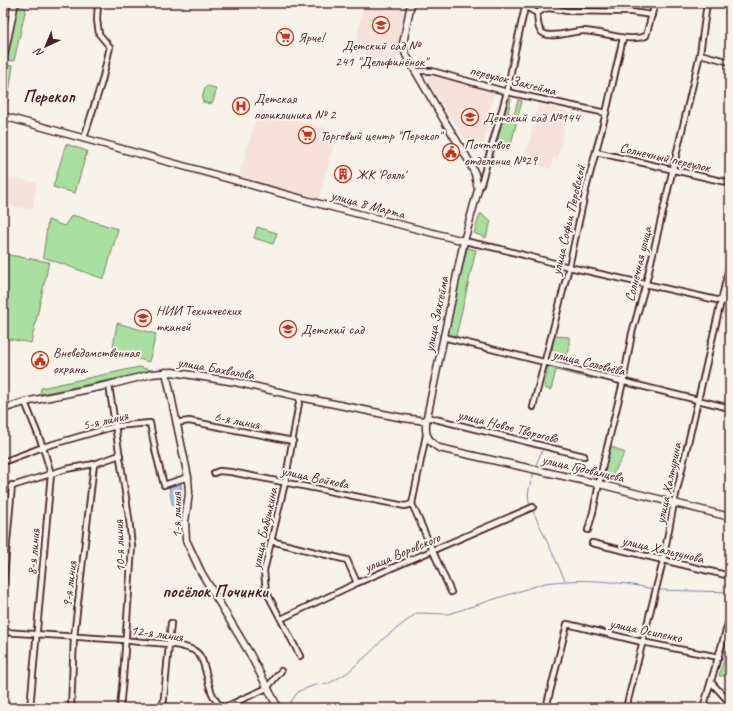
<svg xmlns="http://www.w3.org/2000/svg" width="733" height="711" font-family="Caveat,sans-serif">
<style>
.built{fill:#f6e2d8}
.green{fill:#a9dfa1;stroke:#7a7f66}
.water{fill:#94cbf3;stroke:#7686a3}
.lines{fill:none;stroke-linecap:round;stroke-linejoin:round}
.stream{stroke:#7686a3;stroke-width:1}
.street-casing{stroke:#4a1f2b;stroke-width:8}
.secondary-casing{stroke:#4a1f2b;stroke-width:9}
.street{stroke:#f7f3e8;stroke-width:4.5}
.secondary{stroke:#f7f3e8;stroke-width:6}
.labels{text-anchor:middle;stroke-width:4;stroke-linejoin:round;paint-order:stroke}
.poi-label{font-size:14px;fill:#4a1f2b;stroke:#f7f3e8;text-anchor:start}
.street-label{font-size:14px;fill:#4a1f2b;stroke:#f7f3e8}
.district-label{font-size:18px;font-weight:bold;fill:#4a1f2b;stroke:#f7f3e8}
</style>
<rect width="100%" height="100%" fill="#f7f3e8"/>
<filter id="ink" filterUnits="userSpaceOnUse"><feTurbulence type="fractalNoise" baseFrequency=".025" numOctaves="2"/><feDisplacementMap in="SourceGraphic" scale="8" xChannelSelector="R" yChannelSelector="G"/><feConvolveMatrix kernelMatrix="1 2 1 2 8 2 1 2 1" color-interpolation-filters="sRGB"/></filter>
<g filter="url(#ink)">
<g class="built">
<path d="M 3,3 L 13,3 L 3,46 Z"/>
<path d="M 364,3 L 406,3 L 396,63 L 354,51 Z"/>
<path d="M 433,74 L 494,92 L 484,145 L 466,141 L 426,79 Z"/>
<path d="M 539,104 L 568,112 L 557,160 L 553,159 L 551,169 L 524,160 Z"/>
<path d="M 259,110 L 337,131 L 318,202 L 242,181 L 240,171 Z"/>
<path d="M 3,176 L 37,183 L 32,210 L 3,204 Z"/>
</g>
<g class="green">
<path d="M 18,6 L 26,8 L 14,61 L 7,60 Z"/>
<path d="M 5,65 L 13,66 L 7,106 L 3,105 L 3,76 Z"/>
<path d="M 208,86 L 215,88 L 216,91 L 213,102 L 210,104 L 203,102 L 202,99 L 205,88 Z"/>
<path d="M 507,98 L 511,99 L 508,113 L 514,115 L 518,100 L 522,101 L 510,148 L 497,141 Z"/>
<path d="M 66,144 L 87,151 L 75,193 L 53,187 Z"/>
<path d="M 480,214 L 482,214 L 485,218 L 491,221 L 486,238 L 474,233 Z"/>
<path d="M 72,215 L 118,229 L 104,279 L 43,257 L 48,220 L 64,226 Z"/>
<path d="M 257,227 L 277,233 L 273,244 L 254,238 Z"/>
<path d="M 467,248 L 476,250 L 456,336 L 447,334 Z"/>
<path d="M 3,254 L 49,262 L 31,343 L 3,338 Z"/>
<path d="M 117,323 L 156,334 L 149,362 L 115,352 L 113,347 Z"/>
<path d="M 554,336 L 569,337 L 569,351 L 566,357 L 552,350 Z"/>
<path d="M 548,366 L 592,376 L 592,379 L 556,370 L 551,390 L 544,388 Z"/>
<path d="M 139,367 L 154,371 L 40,394 L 41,388 Z"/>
<path d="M 610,446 L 625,453 L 612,476 L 604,477 Z"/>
<path d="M 730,642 L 730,674 L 728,676 L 719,676 Z"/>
</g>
<path class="water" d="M 175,484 L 181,484 L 182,502 L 178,506 L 172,504 L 169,486 Z"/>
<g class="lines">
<g class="stream">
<path d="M 535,467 L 542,451"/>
<path d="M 530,506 C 526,492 530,486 534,472"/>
<path d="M 532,509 L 565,580"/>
<path d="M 659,590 L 730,592"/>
<path d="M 286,708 L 299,691 L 315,685 L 328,684 L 347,673 L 372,651 L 383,639 L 417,613 L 448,614 L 545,583 C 581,578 619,581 653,589"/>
</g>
<g class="street-casing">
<g id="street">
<path d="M 712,3 L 730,4"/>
<path d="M 526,7 L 537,13 L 544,9 L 549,8 L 567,11 L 631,12 L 652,15"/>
<path d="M 537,13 C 538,20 537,30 543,33 C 551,39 573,31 582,31 C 603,31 627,43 646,36 L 655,3"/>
<path d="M 700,54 L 730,62"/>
<path d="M 416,71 L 432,71 L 507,92 L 606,113"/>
<path d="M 84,138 L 102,81 L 110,47 L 99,34 L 97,20 L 98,3"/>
<path d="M 596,152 L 730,183"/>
<path d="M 478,190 L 481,184 L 507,92 L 515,51 L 526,3"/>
<path d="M 464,241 L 501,249 L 569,267 L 730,303"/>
<path d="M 443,337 L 730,408"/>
<path d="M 109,385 L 129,518 L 132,547 L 123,678 L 120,708"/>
<path d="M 25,402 L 43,447 L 51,474 L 30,708"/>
<path d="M 533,407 L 569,267 L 586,189 L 606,113 L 623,38"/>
<path d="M 427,417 L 584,456"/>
<path d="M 176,423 L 189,421 L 293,441"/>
<path d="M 426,435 L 412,504 L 451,592"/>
<path d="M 3,462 L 43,447 L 116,426 L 150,423 L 156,454 L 164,485 L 188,477"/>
<path d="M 214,473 L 219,471 L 231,472 L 405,506 L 412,504"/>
<path d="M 3,489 L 66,469 L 94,464 L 120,455"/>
<path d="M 588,530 L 593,512 L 604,460 L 623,382 L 632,333 L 646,283 L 700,54 L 707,3"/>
<path d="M 271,541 L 347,560 L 357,583"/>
<path d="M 592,543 L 730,576"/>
<path d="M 3,588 L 12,485"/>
<path d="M 281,619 L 357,583 L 533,507"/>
<path d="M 3,632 L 125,640 C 147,644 172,641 193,650 C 210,657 203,694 223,708 L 267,688 L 281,671"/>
<path d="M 300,656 L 266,591 L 264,571 L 285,483 L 300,397"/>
<path d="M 711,682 L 730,703"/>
<path d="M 71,708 L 74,637 L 94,464"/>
<path d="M 163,708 L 171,623"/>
<path d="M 546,708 L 567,624 L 642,642 L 719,657"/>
<path d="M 626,708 L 662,565 L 674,503 L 730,263"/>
<path d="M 703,708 L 730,617"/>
</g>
</g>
<g class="secondary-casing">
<g id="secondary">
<path d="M 411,3 L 403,44 L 406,55 L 444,120 L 469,161 L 475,174 L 478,190 L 464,241 L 427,417 C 424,432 426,440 439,448 L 599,484 L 730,517"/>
<path d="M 3,60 L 15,3"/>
<path d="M 3,116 L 320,204 L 464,241"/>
<path d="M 166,372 L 188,477 L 189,493 L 185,522 L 186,540 L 201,572 L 250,654 L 278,708"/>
<path d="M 3,409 L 25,402 L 109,385 L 152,374 L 172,372 L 235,382 L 305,398 L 403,418 L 426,421"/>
</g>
</g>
<use href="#street" class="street"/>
<use href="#secondary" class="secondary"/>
</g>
</g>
<defs>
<g id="school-ring" transform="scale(0.9)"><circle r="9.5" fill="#f7f3e8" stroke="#c8321e" stroke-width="1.5"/><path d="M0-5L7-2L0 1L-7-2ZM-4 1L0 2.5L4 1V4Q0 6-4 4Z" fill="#c8321e"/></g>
<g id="supermarket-ring" transform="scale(0.9)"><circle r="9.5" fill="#f7f3e8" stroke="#c8321e" stroke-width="1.5"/><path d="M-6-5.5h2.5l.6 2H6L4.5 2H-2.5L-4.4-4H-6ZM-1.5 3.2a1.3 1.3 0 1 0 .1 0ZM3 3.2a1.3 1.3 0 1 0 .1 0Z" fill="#c8321e"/></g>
<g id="hospital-ring" transform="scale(0.9)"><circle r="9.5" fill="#f7f3e8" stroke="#c8321e" stroke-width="1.5"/><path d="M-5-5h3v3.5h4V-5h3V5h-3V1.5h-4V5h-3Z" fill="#c8321e"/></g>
<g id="civic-ring" transform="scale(0.9)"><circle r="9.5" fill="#f7f3e8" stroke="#c8321e" stroke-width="1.5"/><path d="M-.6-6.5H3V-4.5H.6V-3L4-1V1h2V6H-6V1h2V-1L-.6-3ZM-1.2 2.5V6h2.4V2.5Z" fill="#c8321e"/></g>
<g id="building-ring" transform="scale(0.9)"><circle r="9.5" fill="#f7f3e8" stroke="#c8321e" stroke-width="1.5"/><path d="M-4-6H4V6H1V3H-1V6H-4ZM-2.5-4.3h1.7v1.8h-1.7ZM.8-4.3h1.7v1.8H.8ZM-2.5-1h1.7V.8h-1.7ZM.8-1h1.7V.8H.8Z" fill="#c8321e"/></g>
<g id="university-ring" transform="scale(0.9)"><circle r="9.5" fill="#f7f3e8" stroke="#c8321e" stroke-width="1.5"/><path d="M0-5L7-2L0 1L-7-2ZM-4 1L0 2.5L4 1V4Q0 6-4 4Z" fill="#c8321e"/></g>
</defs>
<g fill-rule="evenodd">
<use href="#school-ring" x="381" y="25"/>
<use href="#supermarket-ring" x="285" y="37"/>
<use href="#hospital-ring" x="241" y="106"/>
<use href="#school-ring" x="470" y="117"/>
<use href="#supermarket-ring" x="307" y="135"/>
<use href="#civic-ring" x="451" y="152"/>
<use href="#building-ring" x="343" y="174"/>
<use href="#university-ring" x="143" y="318"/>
<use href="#school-ring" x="288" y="329"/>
<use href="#civic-ring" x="40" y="360"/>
</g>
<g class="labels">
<g class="poi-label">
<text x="298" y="42">Ярче!</text>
<text x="381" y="50" text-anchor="middle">Детский сад №<tspan x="381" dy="16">241 "Дельфинёнок"</tspan></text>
<text x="254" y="103">Детская<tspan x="254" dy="16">поликлиника № 2</tspan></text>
<text x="483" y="122">Детский сад №144</text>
<text x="320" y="140">Торговый центр "Перекоп"</text>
<text x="464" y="149">Почтовое<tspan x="464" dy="16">отделение №29</tspan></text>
<text x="356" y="179">ЖК 'Рояль'</text>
<text x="156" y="315">НИИ Технических<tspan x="156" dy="16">тканей</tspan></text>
<text x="301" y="334">Детский сад</text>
<text x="53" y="357">Вневедомственная<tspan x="53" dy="16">охрана.</tspan></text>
</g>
<g class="street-label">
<text transform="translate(513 80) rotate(14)" y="5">переулок Закгейма</text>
<text transform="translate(665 157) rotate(13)" y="5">Солнечный переулок</text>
<text transform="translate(368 204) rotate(15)" y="5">улица 8 Марта</text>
<text transform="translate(568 220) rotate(-77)" y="5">улица Софьи Перовской</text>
<text transform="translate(638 264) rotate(-76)" y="5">Солнечная улица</text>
<text transform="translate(436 314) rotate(-78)" y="5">улица Закгейма</text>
<text transform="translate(589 362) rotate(14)" y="5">улица Соловьёва</text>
<text transform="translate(216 368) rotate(10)" y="5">улица Бахвалова</text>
<text transform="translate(105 420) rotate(-13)" y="5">5-я линия</text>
<text transform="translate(237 420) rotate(11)" y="5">6-я линия</text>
<text transform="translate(508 426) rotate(14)" y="5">улица Новое Творогово</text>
<text transform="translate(583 468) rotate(13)" y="5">улица Гудованцева</text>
<text transform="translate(315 477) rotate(12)" y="5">улица Войкова</text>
<text transform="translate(668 483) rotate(-78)" y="5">улица Халтурина</text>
<text transform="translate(176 515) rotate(-90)" y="5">1-я линия</text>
<text transform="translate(264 528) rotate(-78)" y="5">улица Бабушкина</text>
<text transform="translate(119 546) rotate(-92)" y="5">10-я линия</text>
<text transform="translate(663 549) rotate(13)" y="5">улица Хальзунова</text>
<text transform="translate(33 552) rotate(-85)" y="5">8-я линия</text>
<text transform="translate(402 552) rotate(-23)" y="5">улица Воровского</text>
<text transform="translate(69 584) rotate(-83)" y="5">9-я линия</text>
<text transform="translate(646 630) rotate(12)" y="5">улица Осипенко</text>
<text transform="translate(157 633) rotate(8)" y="5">12-я линия</text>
</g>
<g class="district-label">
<text x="49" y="102">Перекоп</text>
<text x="215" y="597">посёлок Починки</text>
</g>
</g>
<rect width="733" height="711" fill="none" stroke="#f7f3e8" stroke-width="16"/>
<rect x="8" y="8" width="717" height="695" fill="none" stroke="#4a1f2b" stroke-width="1.5" filter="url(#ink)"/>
<g transform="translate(46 46) rotate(224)" stroke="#f7f3e8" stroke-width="3" paint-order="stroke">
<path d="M0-3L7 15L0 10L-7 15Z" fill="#4a1f2b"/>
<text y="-6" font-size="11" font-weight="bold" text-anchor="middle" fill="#4a1f2b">N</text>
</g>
</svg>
